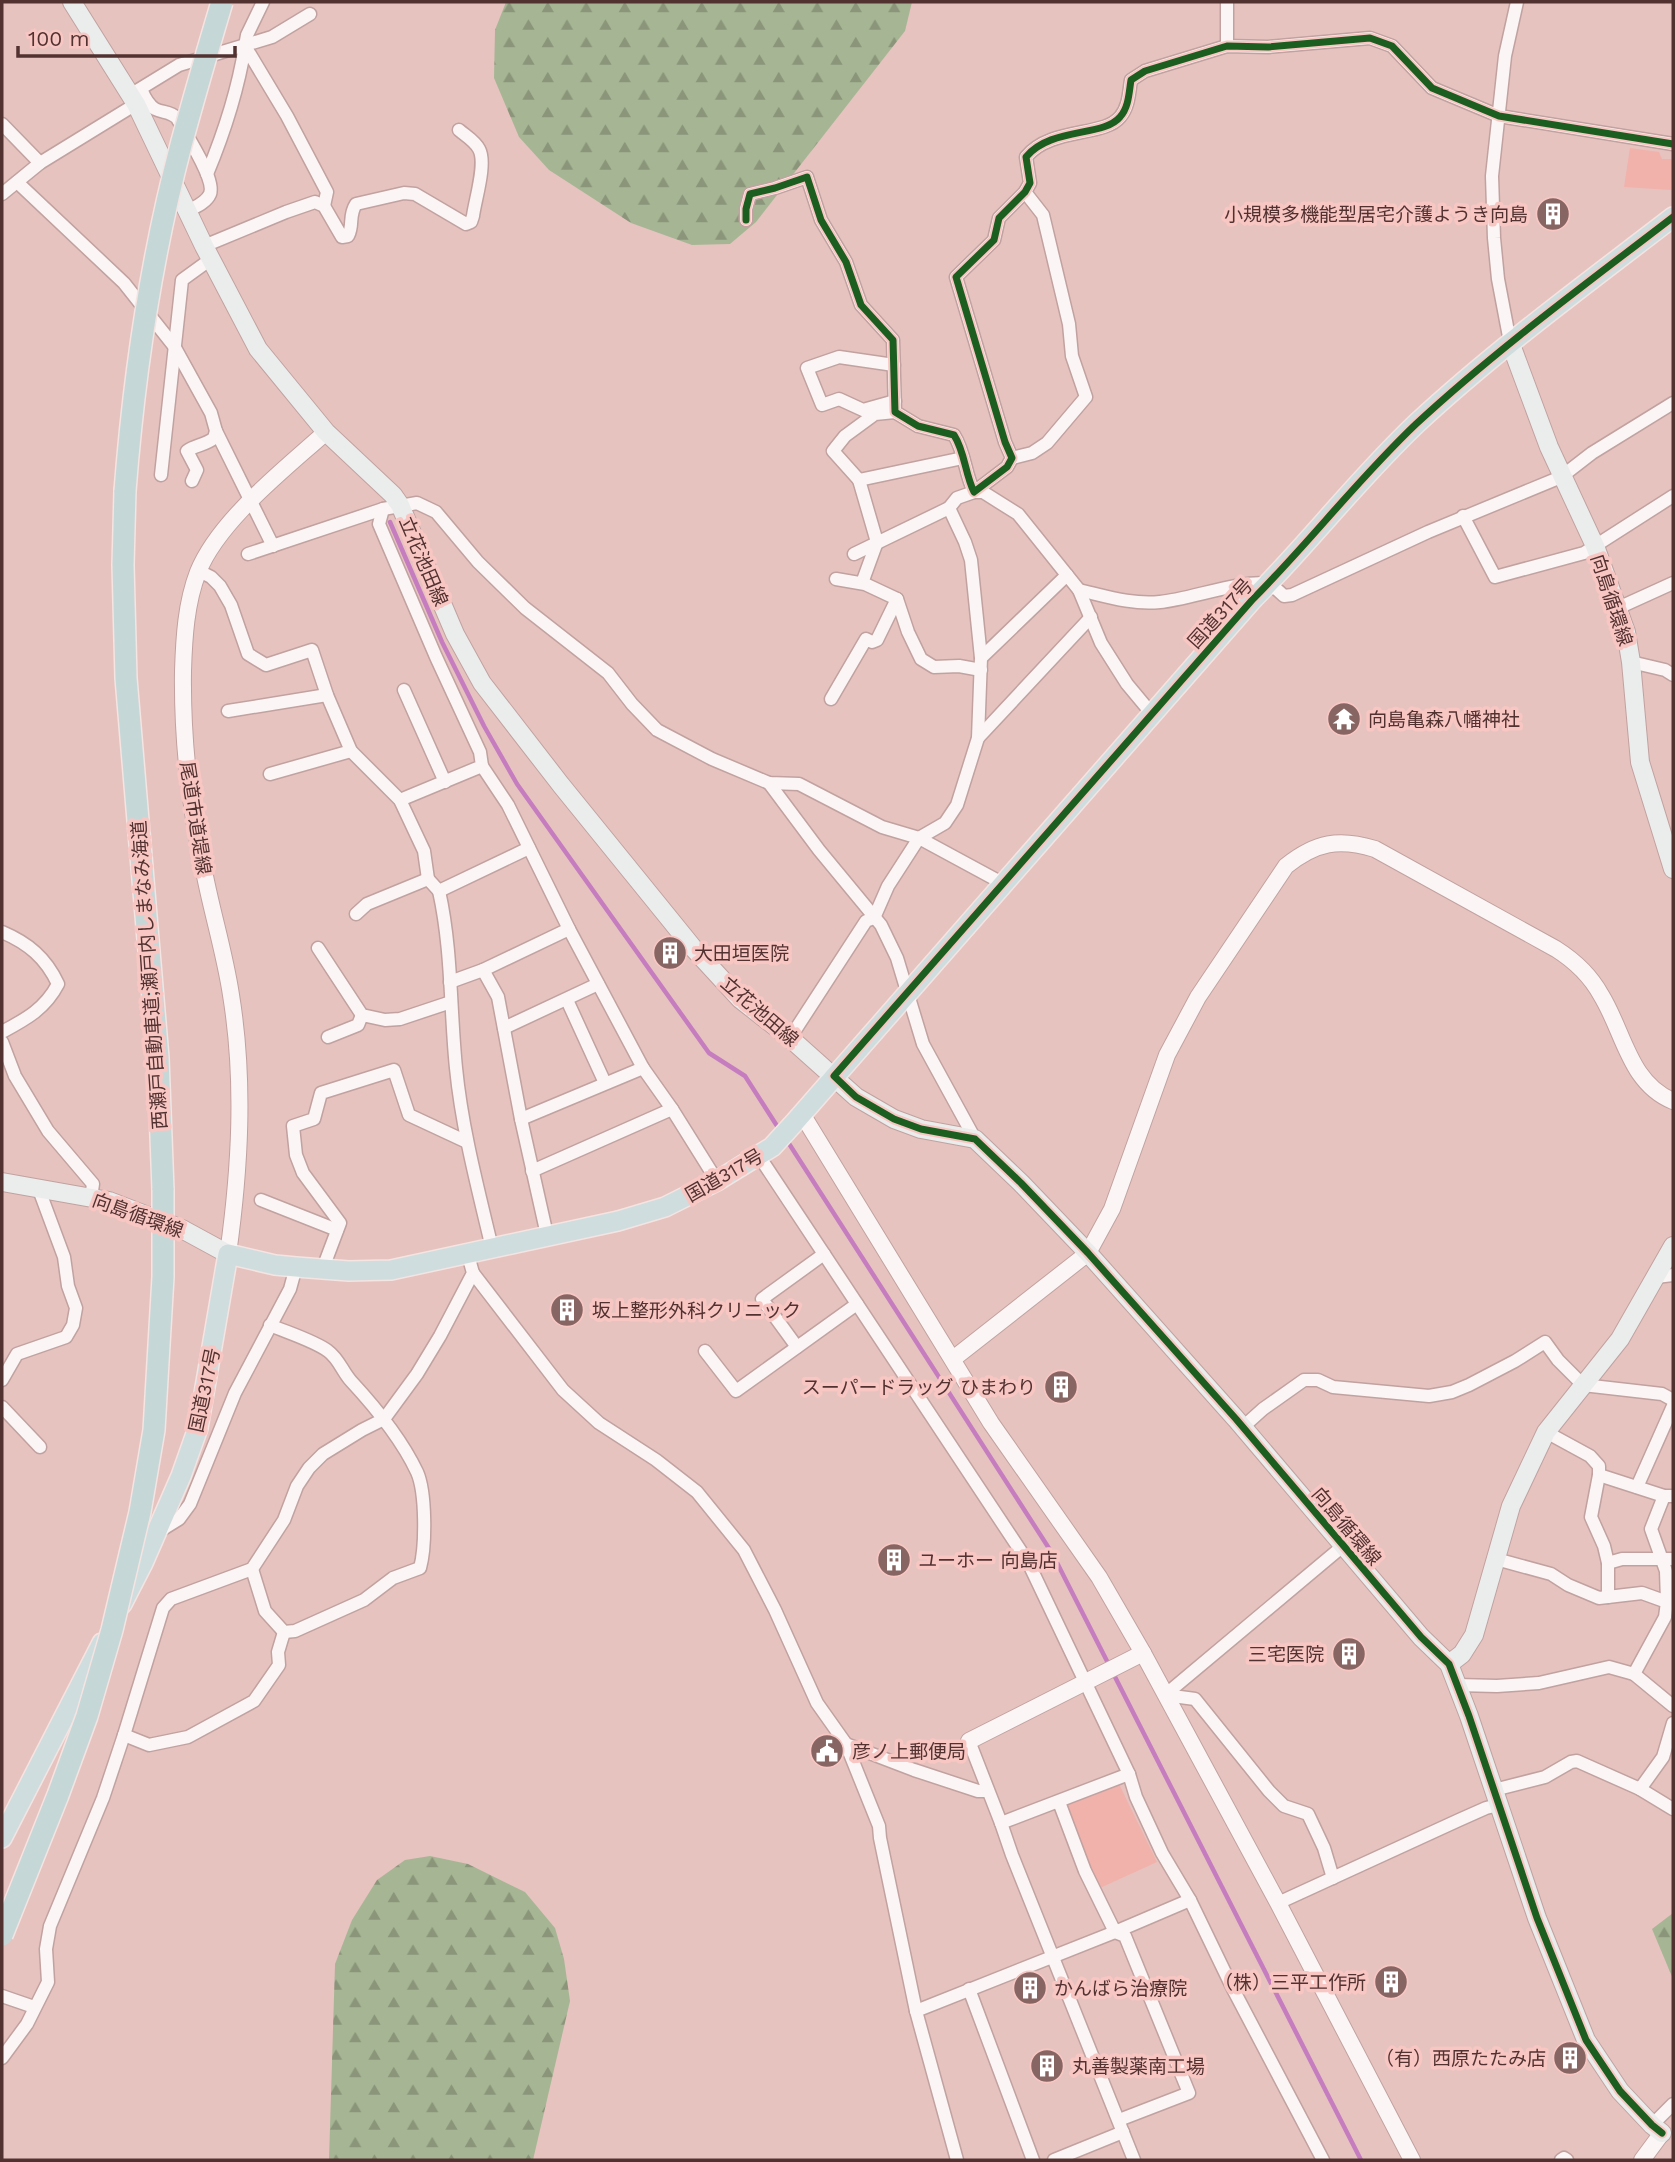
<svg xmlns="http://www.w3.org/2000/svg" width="1675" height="2162" font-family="'Work Sans','Noto Sans JP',sans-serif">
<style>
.built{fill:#f1b2ac}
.forest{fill:url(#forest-firs)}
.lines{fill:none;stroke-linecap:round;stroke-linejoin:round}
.stream{stroke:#c67dc0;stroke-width:4.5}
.minor-casing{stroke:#c1a2a0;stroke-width:15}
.tertiary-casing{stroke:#c1a2a0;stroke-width:18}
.secondary-casing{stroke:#c1a2a0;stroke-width:20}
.trunk-casing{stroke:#f4e4e2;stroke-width:22}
.motorway-casing{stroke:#f4e4e2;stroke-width:24}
.minor{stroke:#fbf6f5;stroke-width:12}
.tertiary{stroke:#fbf6f5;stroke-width:16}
.secondary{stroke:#ebeded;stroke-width:18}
.trunk{stroke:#d0ddde;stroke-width:19}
.motorway{stroke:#c6d7d8;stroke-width:21}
.motorway-bridge-casing{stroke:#f4e4e2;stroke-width:24;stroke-linecap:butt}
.motorway-bridge{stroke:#c6d7d8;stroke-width:21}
.cycleway-casing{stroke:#f8c7c3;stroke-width:11}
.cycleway{stroke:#1b5e20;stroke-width:7}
.labels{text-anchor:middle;stroke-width:7;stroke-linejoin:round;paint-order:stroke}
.poi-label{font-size:19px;fill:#523230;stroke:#f8c7c3;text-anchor:start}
.street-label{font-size:19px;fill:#523230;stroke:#f8c7c3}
</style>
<defs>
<pattern id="forest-firs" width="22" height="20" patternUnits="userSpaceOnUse" patternTransform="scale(1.75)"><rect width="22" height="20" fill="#a6b694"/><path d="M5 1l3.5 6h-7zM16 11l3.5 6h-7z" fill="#8a9579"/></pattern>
</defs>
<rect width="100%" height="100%" fill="#e6c3bf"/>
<g class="built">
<path d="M 1630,148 L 1659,152 L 1662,159 L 1673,159 L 1671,190 L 1624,187 Z"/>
<path d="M 1119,1784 L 1157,1862 L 1100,1888 L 1064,1806 Z"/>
</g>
<g class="forest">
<path d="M 506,2 L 912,2 L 905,31 L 756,222 L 730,244 L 692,245 L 631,223 L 549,170 L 519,137 L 494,78 L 495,30 Z"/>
<path d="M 430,1856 L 468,1864 L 525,1892 L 555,1928 L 564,1959 L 570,2001 L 533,2160 L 329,2160 L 335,1964 L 352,1920 L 377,1880 L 405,1860 Z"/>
<path d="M 1673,1913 L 1673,1979 L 1652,1929 Z"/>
</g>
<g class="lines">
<g class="stream">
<path d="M 390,522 L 442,642 L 484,726 L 517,784 L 709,1053 L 745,1076 L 779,1129"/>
<path d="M 786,1139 L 1052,1553 L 1109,1665"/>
<path d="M 1113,1673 L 1361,2160"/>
</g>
<g class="minor-casing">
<g id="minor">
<path d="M 263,2 L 247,35 L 245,46 L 287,116 L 327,192 L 324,206"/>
<path d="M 1227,2 L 1227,46"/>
<path d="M 141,89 C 144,96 147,104 155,109 C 163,113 170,111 177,118 C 185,133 216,179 210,194 C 206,203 195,207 188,211"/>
<path d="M 130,95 L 179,65 L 272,37 L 310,14"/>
<path d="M 2,124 L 40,163"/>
<path d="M 207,174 C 224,133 238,90 245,46"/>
<path d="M 17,182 L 124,283 L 174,346 L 211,413 L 216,431 L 214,438 C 206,445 195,445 187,451 L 197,470 L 192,481"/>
<path d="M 2,194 L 40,163 L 136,104"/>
<path d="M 746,220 L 746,209 L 750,194 L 775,188 L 807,177 L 821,220 L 846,262 L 861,305 L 893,340 L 895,412 L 918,426 L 954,435 C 965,452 965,474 974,492 L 1007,467 L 1012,458 L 1005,442 L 956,277 L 994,240 L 999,218 L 1025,192 L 1030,183 L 1026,157 C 1050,127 1104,137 1120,117 C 1129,107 1129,92 1131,80 L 1145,71 L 1227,46 L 1268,47 L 1370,38 L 1392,46 L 1432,88 L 1499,116 L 1673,144"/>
<path d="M 204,246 L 286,212 L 315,202 L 324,206 L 342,237 L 348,236 C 354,225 348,216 356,204 L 404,193 L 415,194 L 466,224 L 471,222 L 473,216 C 475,200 487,163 479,149 C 475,141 466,136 459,130"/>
<path d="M 1510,342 L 1498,279 L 1494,238 L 1492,176 L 1505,56 L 1517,2"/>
<path d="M 894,365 L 839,357 L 807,368 L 822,405 L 839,399 L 863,410 L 895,401"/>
<path d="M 895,412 L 875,414 L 845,436 L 833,451 L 859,480 L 963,458"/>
<path d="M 216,431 L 273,546"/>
<path d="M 1012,458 L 1032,453 L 1047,443 L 1086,397 L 1072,356 L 1069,324 L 1043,215 L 1025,192"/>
<path d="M 161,475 L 182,280 L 211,259"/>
<path d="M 859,480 L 877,542 L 862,583"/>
<path d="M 383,509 L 379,524 L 436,657 L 480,752 L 482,766 L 400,800"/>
<path d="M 1463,516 L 1495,577 L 1584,553 L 1673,496"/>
<path d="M 248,554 L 383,509 L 417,503 L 436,512 L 478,562 L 525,608 L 608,673 L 632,704 L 657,730 L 712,759 L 769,783 L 799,784 L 882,827 L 919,838 L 1004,884"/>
<path d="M 854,554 L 949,508"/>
<path d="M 199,571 L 211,577 L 220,586 L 231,605 L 248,654 L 266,665 L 312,650 L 327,695 L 351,751 L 400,800 L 424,851 L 428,879"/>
<path d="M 836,579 L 865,584 L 897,599 L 908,632 L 921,659 L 934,667 L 959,666 L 981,670"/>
<path d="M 1079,590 C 1105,596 1132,605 1160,602 C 1187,600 1244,579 1267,584 C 1273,586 1280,592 1284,596 L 1292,595 L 1428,532 L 1561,477 L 1592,453 L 1673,403"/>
<path d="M 1618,608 L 1673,583"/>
<path d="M 981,658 L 1067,575"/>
<path d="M 1631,662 L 1665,670 L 1673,675"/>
<path d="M 404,690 L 445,782"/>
<path d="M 831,699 L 866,639 L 872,642 L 877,640 L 897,599"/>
<path d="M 228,711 L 327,695"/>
<path d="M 978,738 L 1091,617"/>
<path d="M 482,766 L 508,805 L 569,929 L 643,1068 L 672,1109 L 717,1181"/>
<path d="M 270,774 L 351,751"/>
<path d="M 769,783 L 819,850 L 881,925 L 897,958 L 923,1044 L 975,1139"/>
<path d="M 439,891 C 452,949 450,1009 456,1068 C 462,1129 478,1189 492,1248"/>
<path d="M 356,914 L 367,904 L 428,879 L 439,891 L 529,848"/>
<path d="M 2,932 C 28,943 46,958 58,984 C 45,1009 26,1019 2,1032"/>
<path d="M 318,948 L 362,1015 L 385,1020 L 400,1019 L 451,1002"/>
<path d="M 483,970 L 498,997 L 521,1119 L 547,1235"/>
<path d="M 450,982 L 483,970 L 569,929"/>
<path d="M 567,1000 L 605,1083"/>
<path d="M 504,1028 L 598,984"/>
<path d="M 328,1037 L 358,1025 L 362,1015"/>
<path d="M 790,1038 L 866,921 L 874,918 L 888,886 L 919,838 L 945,823 L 957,805 L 978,738 L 981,658 L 971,560 L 965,542 L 949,508 L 957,498 L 974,492 L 983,492 L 1018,514 L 1079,590 L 1101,643 L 1127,684 L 1152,714"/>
<path d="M 2,1042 L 15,1076 L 48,1131 L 93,1184 L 91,1198"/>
<path d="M 521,1119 L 643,1068"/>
<path d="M 759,1156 L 1028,1562 L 1129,1774 L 1136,1797 L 1162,1853 L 1190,1900 L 1233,1989 L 1323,2160"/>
<path d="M 532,1171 L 672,1109"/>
<path d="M 261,1200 L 337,1230"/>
<path d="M 323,1268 L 340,1223 L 303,1173 L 296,1155 L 293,1126 L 314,1119 L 321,1093 L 394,1070 L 409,1115 L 467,1142"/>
<path d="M 473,1273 L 563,1390 L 599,1423 L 656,1460 L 697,1492 L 744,1550 L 775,1610 L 817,1703 L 846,1744 L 879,1826 L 880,1838 L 916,2011 L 957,2160"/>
<path d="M 1656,1277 L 1673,1275"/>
<path d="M 797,1347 L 762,1299 L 824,1254"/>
<path d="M 705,1351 L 736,1391 L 857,1304"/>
<path d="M 2,1380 L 17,1354 L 66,1337 L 73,1325 L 76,1308 L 68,1286 L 64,1257 L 38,1187"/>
<path d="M 2,1407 L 40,1447"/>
<path d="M 1243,1427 L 1263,1409 L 1304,1380 L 1318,1380 L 1333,1387 L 1429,1396 L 1452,1392 L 1469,1385 L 1515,1361 L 1545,1342 L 1558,1360 L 1583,1385 L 1662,1394 L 1673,1400"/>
<path d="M 1546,1432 L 1590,1456 L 1599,1466 L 1599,1475 L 1591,1517 L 1604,1546 L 1608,1563 L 1608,1597"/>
<path d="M 1599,1475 L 1664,1496 L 1673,1496"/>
<path d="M 1637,1487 L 1673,1406"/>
<path d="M 1664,1496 L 1651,1529 L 1666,1571 L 1667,1602"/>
<path d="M 158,1532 L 179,1519 L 190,1504 L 235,1393 L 290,1289 L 296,1267"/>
<path d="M 1608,1563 L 1622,1559 L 1673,1559"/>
<path d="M 252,1569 L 265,1611 L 284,1632 L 295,1631 L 364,1600 L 393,1578 L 420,1568 C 426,1546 426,1492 417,1472 C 401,1438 376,1408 351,1381 C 342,1371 339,1359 328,1351 C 315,1341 286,1332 270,1325"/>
<path d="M 1634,1674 L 1673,1706"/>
<path d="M 1457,1685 L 1497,1686 L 1539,1683 L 1609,1667 L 1634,1674 L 1665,1617 L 1667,1602 L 1642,1593 L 1599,1598 L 1568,1585 L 1551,1574 L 1496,1559"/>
<path d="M 1165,1695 L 1195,1699 L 1269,1791 L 1284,1806 L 1308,1814 L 1324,1848 L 1333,1878"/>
<path d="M 1165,1695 L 1343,1546"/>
<path d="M 124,1735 L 149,1745 L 188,1737 L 254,1701 L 279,1665 L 278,1652 L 284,1632"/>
<path d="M 969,1741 L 1001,1823 L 1012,1855 L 1134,2160"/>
<path d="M 846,1744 L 914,1770 L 978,1791 L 988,1791"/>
<path d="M 1640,1789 L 1673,1809"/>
<path d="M 1494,1790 L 1545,1777 L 1571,1762 L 1577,1761 L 1640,1789 L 1663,1757 L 1673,1723"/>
<path d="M 1059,1802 L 1085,1871 L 1115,1932 L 1125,1936 L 1189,2093 L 1119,2120"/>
<path d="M 1001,1823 L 1129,1774"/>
<path d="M 1278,1903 L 1459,1820 L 1486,1808 L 1498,1805"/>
<path d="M 969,1989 L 1033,2160"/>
<path d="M 2,1996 L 34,2007"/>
<path d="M 916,2011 L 1115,1932 L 1190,1900"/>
<path d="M 2,2058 L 27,2024 L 48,1982 L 46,1949 L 50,1926 L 103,1798 L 124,1735 L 163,1608 L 171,1599 L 252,1569 L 284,1520 L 297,1486 L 309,1468 L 323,1454 L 362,1430 L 384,1419 L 417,1374 L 440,1336 L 473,1273 L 468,1255"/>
<path d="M 1652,2125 L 1673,2104"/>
<path d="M 1054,2160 L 1123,2132"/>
<path d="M 1561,2160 L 1564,2158 L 1567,2160"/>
</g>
</g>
<g class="tertiary-casing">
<g id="tertiary">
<path d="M 802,1114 L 991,1423 L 1099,1577 L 1143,1653 L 1278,1903 L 1412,2160"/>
<path d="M 228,1254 C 240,1168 245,1081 231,995 C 225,955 213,916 205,876 C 190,809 182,740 183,671 C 184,638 186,603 198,572 C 219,520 285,469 326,432"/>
<path d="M 953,1359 L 1088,1253 L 1112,1209 L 1167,1055 L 1198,997 L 1286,866 C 1316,842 1339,838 1375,849 L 1556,949 C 1575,961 1590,975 1601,995 C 1624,1032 1629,1083 1673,1101"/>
<path d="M 969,1741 L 1143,1653"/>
<path d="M 1642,2160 L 1662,2133"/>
</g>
</g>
<g class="secondary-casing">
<g id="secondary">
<path d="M 72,2 L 136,104 L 204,246 L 258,349 L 326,432 L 393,495 L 400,505 L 455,634 L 482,683 L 561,785 L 694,949 L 740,999 L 790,1038 L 856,1097 L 894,1119 L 921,1129 L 975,1139 L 1021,1183 L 1088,1253 L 1236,1419 L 1421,1637 L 1449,1664 L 1469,1716 L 1537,1918 L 1586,2040 L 1620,2091 L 1652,2125 L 1662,2133"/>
<path d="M 1510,342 L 1549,447 L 1595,546 L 1626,632 L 1631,662 L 1640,762 L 1673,869"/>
<path d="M 2,1182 L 109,1201 L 182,1229 L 228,1254"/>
<path d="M 1449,1664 L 1462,1654 L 1474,1635 L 1511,1506 L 1546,1432 L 1620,1339 L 1673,1246"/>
</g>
</g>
<g class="trunk-casing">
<g id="trunk">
<path d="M 122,1604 L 143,1563 L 181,1476 L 198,1428 L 228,1254 L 275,1265 L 296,1267 L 349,1271 L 391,1270 L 618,1221 L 665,1207 L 717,1181 L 772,1147 L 794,1123 L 1253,599 C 1309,543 1358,479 1416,424 C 1497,349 1586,284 1673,217"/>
<path d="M 2,1838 L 102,1643"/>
</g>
</g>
<g class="motorway-casing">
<path id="motorway" d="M 125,491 L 123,565 L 126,678 L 158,1058 L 163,1190"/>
</g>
<use href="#minor" class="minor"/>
<use href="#tertiary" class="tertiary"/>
<use href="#secondary" class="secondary"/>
<use href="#trunk" class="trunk"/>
<use href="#motorway" class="motorway"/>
<g class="motorway-bridge-casing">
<g id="motorway-bridge">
<path d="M 125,491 C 134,375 151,258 181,145 C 194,97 208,49 222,2"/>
<path d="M 2,1935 L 58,1795 L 87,1716 L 112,1630 L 140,1512 L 154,1430 L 163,1277 L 163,1190"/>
</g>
</g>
<use href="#motorway-bridge" class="motorway-bridge"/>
<g class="cycleway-casing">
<g id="cycleway">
<path d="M 746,220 L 746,209 L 750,194 L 775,188 L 807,177 L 821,220 L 846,262 L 861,305 L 893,340 L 895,412 L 918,426 L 954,435 C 965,452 965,474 974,492 L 1007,467 L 1012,458 L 1005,442 L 956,277 L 994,240 L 999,218 L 1025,192 L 1030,183 L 1026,157 C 1050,127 1104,137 1120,117 C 1129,107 1129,92 1131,80 L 1145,71 L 1227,46 L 1268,47 L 1370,38 L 1392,46 L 1432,88 L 1499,116 L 1673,144"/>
<path d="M 1662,2133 L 1652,2125 L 1620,2091 L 1586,2040 L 1537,1918 L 1469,1716 L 1449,1664 L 1421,1637 L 1236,1419 L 1088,1253 L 1021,1183 L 975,1139 L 921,1129 L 894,1119 L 856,1097 L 834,1076 L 1253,599 C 1309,543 1358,479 1416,424 C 1497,349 1586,284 1673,217"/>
</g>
</g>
<use href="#cycleway" class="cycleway"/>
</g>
<defs>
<g id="building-disc" transform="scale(1.75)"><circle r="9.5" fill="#866562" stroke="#f8c7c3"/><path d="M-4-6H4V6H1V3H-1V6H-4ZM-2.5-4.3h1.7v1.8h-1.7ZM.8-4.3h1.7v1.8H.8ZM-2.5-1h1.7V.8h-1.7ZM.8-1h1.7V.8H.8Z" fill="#fff"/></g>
<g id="temple-disc" transform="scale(1.75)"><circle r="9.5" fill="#866562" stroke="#f8c7c3"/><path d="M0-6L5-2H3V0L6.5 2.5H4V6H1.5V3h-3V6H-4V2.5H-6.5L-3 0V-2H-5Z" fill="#fff"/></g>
<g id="civic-disc" transform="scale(1.75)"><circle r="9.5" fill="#866562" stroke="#f8c7c3"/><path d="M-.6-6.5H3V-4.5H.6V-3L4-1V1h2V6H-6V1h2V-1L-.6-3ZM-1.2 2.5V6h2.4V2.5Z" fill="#fff"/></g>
</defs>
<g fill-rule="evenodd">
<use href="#building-disc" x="1553" y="214"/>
<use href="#temple-disc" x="1344" y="719"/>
<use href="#building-disc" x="670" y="953"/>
<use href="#building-disc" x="567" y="1310"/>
<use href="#building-disc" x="1061" y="1387"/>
<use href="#building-disc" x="894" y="1560"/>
<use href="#building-disc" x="1349" y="1654"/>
<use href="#civic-disc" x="827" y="1751"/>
<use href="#building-disc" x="1391" y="1982"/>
<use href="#building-disc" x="1030" y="1988"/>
<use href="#building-disc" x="1570" y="2058"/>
<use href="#building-disc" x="1047" y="2066"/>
</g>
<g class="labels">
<g class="poi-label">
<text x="1528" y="221" text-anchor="end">小規模多機能型居宅介護ようき向島</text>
<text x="1368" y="726">向島亀森八幡神社</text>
<text x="694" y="960">大田垣医院</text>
<text x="592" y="1317">坂上整形外科クリニック</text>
<text x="1036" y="1394" text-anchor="end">スーパードラッグ ひまわり</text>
<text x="918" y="1567">ユーホー 向島店</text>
<text x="1324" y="1661" text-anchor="end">三宅医院</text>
<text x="852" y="1758">彦ノ上郵便局</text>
<text x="1366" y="1989" text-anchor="end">（株）三平工作所</text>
<text x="1054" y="1995">かんばら治療院</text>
<text x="1546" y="2065" text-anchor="end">（有）西原たたみ店</text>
<text x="1072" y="2073">丸善製薬南工場</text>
</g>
<g class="street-label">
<text transform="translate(424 561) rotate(67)" y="7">立花池田線</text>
<text transform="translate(1612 600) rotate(72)" y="7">向島循環線</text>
<text transform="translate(1220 613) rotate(-48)" y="7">国道317号</text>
<text transform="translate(196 818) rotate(81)" y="7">尾道市道堤線</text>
<text transform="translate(149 975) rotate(-94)" y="7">西瀬戸自動車道;瀬戸内しまなみ海道</text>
<text transform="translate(760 1011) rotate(41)" y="7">立花池田線</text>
<text transform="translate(724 1175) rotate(-30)" y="7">国道317号</text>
<text transform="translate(138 1215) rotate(20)" y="7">向島循環線</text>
<text transform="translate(204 1390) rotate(-78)" y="7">国道317号</text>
<text transform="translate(1347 1526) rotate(50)" y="7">向島循環線</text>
</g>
</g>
<rect width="1675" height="2162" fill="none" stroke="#523230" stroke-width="7"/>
<path d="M18 46v10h217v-10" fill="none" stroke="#523230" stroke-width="3.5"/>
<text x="28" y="46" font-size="21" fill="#523230" stroke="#f8c7c3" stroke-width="5" paint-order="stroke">100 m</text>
</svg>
